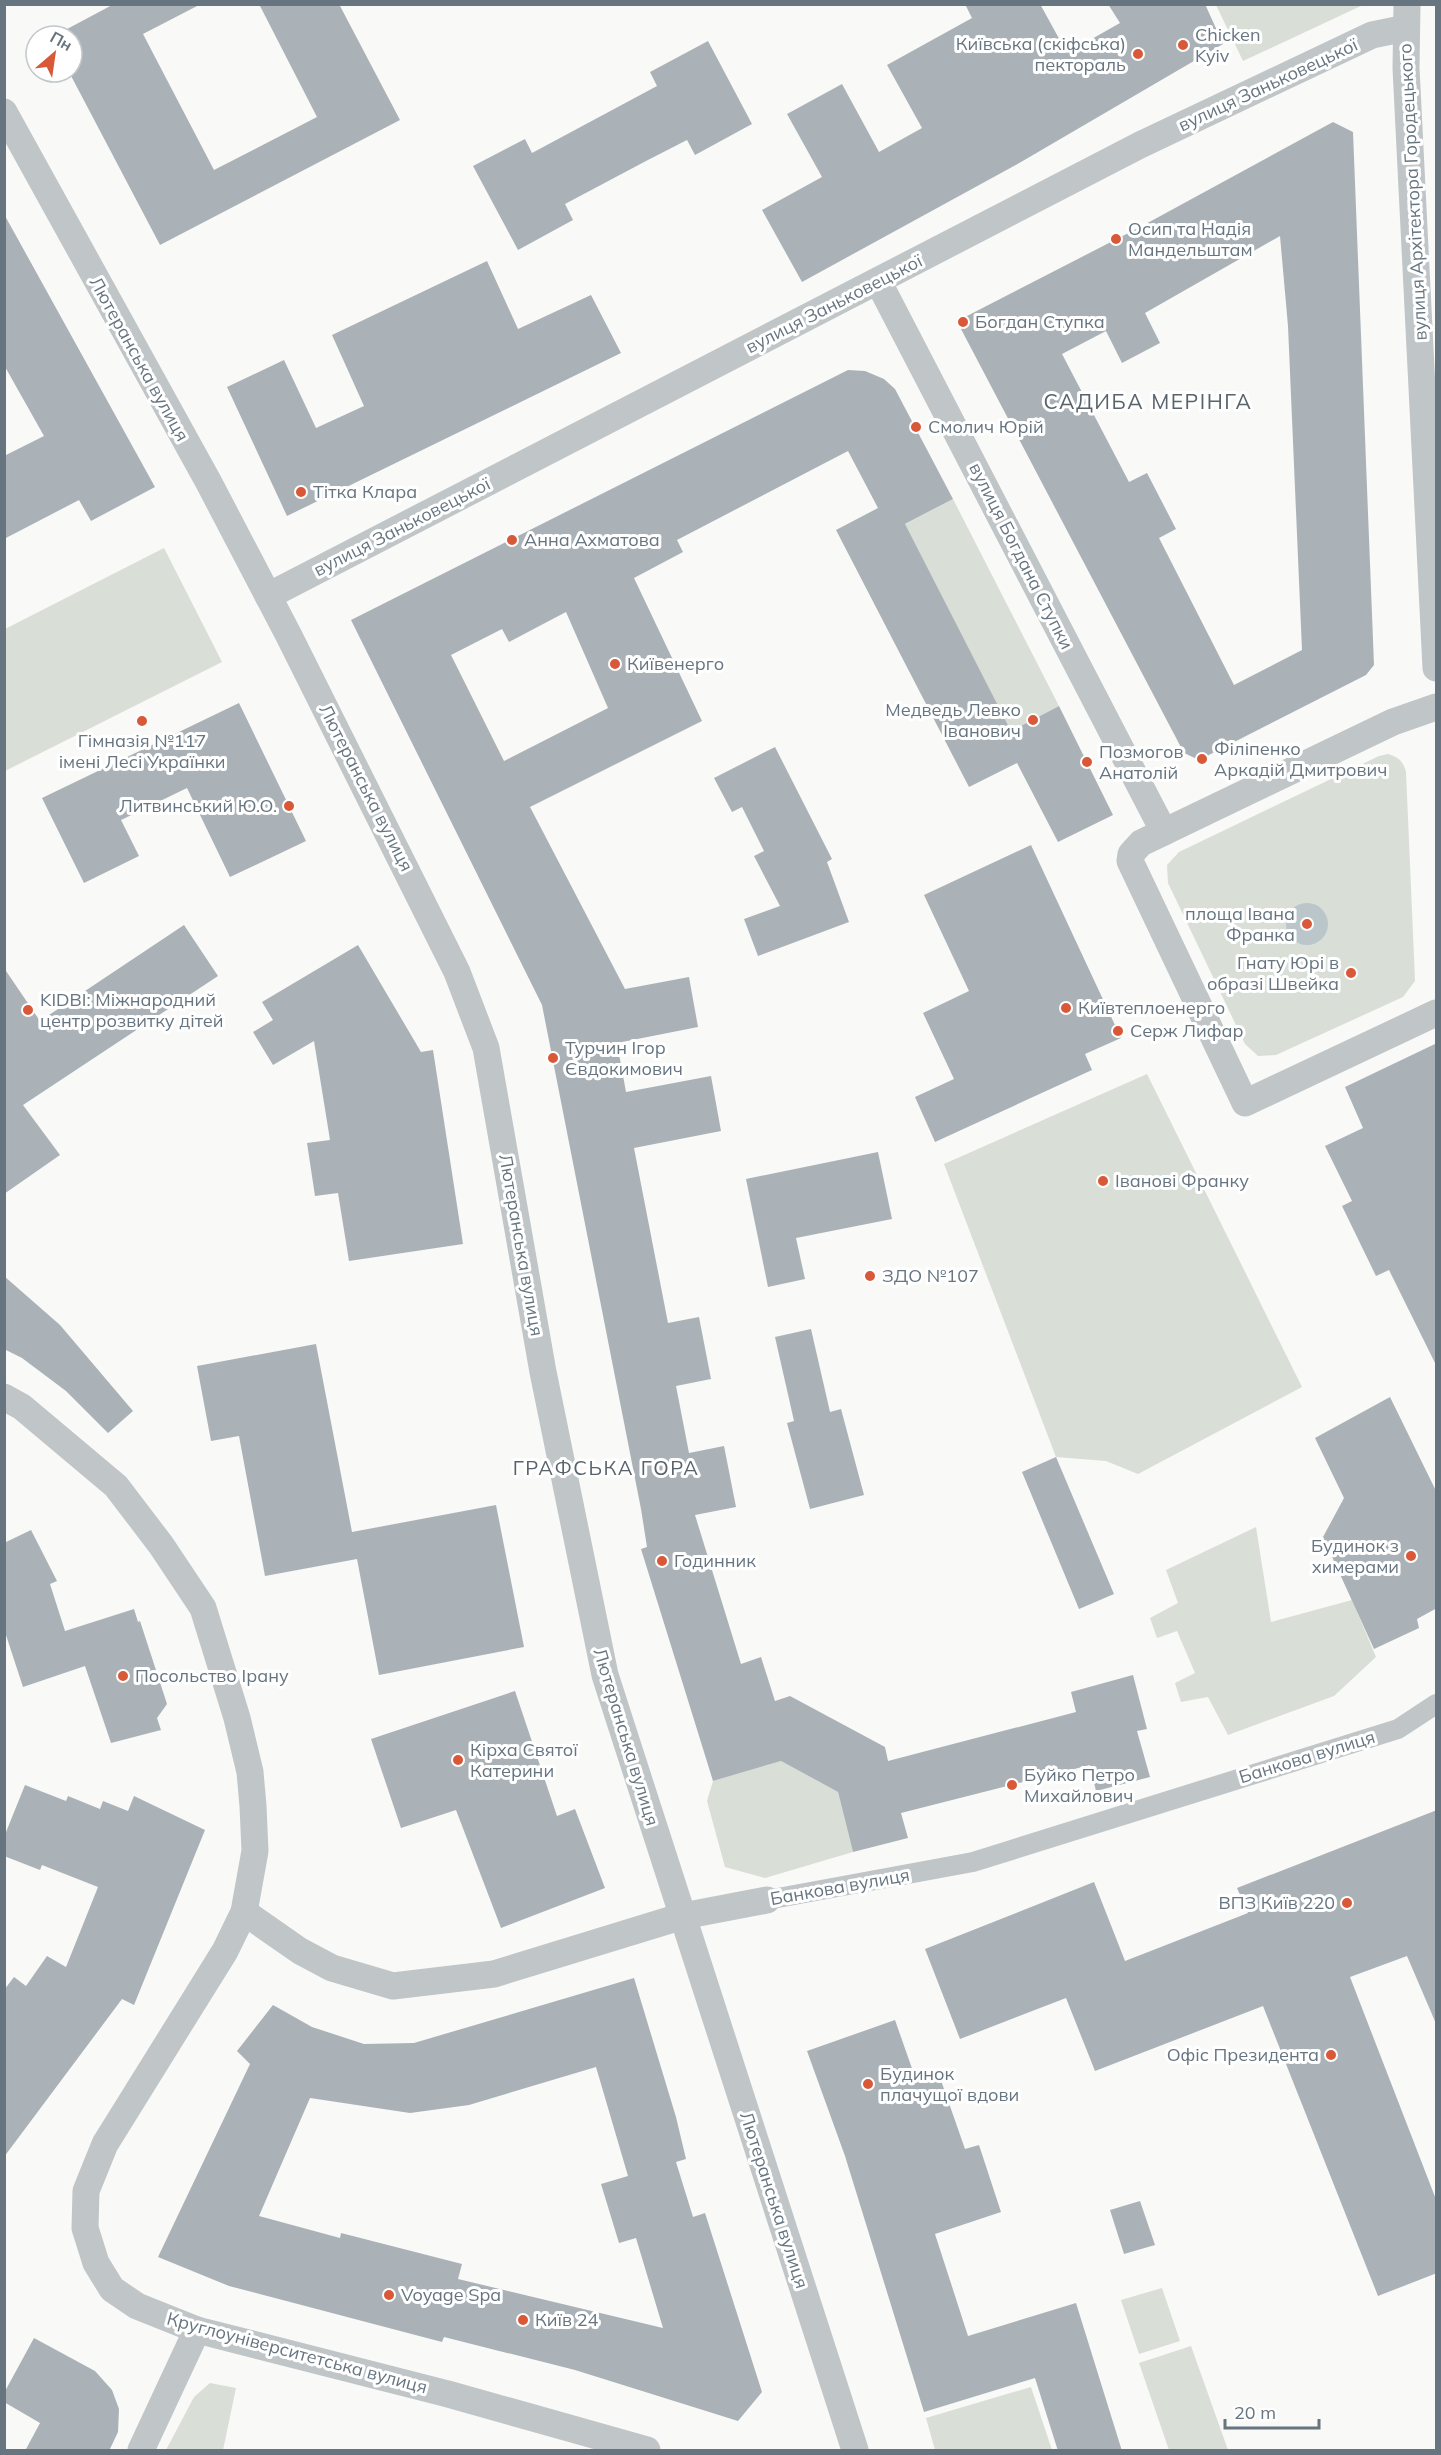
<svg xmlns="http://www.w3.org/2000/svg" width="1441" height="2455" font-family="Mulish,sans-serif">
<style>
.green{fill:#d9ded6}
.water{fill:#bac6ca}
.building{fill:#aab2b7;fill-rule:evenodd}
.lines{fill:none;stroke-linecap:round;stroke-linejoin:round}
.pedestrian{stroke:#c0c5c8;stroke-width:20}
.minor{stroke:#c0c5c8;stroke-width:27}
.poi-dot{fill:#d85838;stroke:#fff;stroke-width:2}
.labels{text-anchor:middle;stroke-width:6;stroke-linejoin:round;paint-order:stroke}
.poi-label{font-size:18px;fill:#667580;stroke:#fff;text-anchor:start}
.street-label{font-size:18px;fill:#667580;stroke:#fff}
.neighbourhood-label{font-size:20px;letter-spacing:1.5px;fill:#58636b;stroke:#fff}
.quarter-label{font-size:21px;letter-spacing:1.5px;fill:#58636b;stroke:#fff}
</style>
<rect width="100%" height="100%" fill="#f9f9f7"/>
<g class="green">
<path d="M 1216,5 L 1363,5 L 1243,61 Z"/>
<path d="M 953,499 L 1059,706 L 1011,731 L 904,525 Z"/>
<path d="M 164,548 L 222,662 L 5,771 L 5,629 Z"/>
<path d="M 1388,754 C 1398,757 1403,761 1406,772 L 1415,981 L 1403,997 L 1276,1055 L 1258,1056 L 1245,1044 L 1168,883 L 1167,865 L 1179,852 L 1379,756 Z"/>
<path d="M 1147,1074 L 1302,1387 L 1138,1474 L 1106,1461 L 1056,1457 L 944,1164 Z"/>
<path d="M 1256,1527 L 1271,1622 L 1352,1600 L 1376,1657 L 1334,1696 L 1228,1735 L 1208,1697 L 1181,1702 L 1175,1683 L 1195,1673 L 1177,1631 L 1157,1638 L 1150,1618 L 1178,1603 L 1166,1570 Z"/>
<path d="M 781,1761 L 838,1792 L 853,1852 L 765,1878 L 725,1867 L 707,1801 L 713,1781 Z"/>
<path d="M 1162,2288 L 1180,2341 L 1139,2354 L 1121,2300 Z"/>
<path d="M 1191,2346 L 1228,2450 L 1169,2450 L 1139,2363 Z"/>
<path d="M 210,2383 L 236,2388 L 223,2450 L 166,2450 L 194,2397 Z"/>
<path d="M 1031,2387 L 1052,2450 L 935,2450 L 926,2418 Z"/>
</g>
<circle class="water" cx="1307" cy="924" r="21"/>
<g class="building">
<path d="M 114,4 L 201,4 L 143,34 L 214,170 L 317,117 L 259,4 L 339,4 L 400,120 L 160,245 L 69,72 L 72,72 L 72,36 L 54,36 Z"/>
<path d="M 965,4 L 1040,4 L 1067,53 L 1120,23 L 1108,4 L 1205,4 L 1223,44 L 1021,162 L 802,282 L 762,210 L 822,177 L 787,114 L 842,84 L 879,152 L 922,128 L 887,65 L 972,18 Z"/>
<path d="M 708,41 L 752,124 L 695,155 L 687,140 L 646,161 L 565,204 L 573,220 L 518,250 L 473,166 L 525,139 L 532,153 L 657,86 L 650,72 Z"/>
<path d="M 1333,122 L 1353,132 L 1374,665 L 1366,675 L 1199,760 L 1184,753 L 961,329 L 965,317 L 1142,226 ZM 1280,236 L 1288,326 L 1302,650 L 1234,685 L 1159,538 L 1176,529 L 1147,473 L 1129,482 L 1062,354 L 1106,331 L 1122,363 L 1160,343 L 1145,313 Z"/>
<path d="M 4,214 L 155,487 L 91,521 L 79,500 L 4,539 L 4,456 L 44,436 L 4,365 Z"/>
<path d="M 487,261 L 518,329 L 591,295 L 621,353 L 287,516 L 227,387 L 284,360 L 316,428 L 364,406 L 332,335 Z"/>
<path d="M 848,370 L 865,371 L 884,379 L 895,389 L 953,499 L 905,524 L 1011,731 L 1059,706 L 1113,815 L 1058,842 L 1017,763 L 969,787 L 836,530 L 878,508 L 848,451 L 677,540 L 683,552 L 634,578 L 702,721 L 530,807 L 625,989 L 689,977 L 698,1027 L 617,1043 L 626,1092 L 711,1076 L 721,1131 L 634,1148 L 668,1323 L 699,1317 L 711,1379 L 676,1386 L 689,1453 L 724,1446 L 736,1507 L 695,1515 L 741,1664 L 761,1657 L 775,1701 L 790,1696 L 885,1747 L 888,1761 L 1076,1712 L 1071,1692 L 1133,1675 L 1147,1729 L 1137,1731 L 1150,1777 L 1096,1791 L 1090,1765 L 901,1813 L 908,1838 L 853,1852 L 838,1792 L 781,1761 L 713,1781 L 641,1549 L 647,1547 L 641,1509 L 542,1005 L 351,620 ZM 566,612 L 608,708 L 504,761 L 451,655 L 502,629 L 509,642 Z"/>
<path d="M 239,703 L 306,841 L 230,877 L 187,788 L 121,820 L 139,856 L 84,883 L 42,798 Z"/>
<path d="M 775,747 L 832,859 L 827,862 L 849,922 L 758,956 L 744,919 L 780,906 L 754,856 L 764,851 L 742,807 L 732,812 L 714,778 Z"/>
<path d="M 1031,845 L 1121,1038 L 1085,1054 L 1092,1070 L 935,1142 L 915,1097 L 954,1079 L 923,1013 L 969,991 L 924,895 Z"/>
<path d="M 184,925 L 218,976 L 23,1105 L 60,1155 L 4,1194 L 4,968 L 40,1021 Z"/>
<path d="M 358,945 L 421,1052 L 433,1050 L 463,1244 L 349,1261 L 338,1193 L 315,1196 L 307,1143 L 330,1140 L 314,1041 L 273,1065 L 253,1032 L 273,1020 L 262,1002 Z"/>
<path d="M 1437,1043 L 1437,1367 L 1389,1270 L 1376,1276 L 1342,1206 L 1352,1201 L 1325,1146 L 1363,1128 L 1345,1087 Z"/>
<path d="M 878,1152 L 892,1219 L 796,1238 L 805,1279 L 768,1287 L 746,1179 Z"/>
<path d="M 4,1276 L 60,1325 L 133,1411 L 108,1433 L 66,1391 L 22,1358 L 4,1349 Z"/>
<path d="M 811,1329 L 830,1412 L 841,1409 L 864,1495 L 810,1509 L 787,1423 L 794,1421 L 775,1337 Z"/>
<path d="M 316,1344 L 352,1532 L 496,1505 L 524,1647 L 379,1675 L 357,1559 L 265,1576 L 239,1436 L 211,1441 L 197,1366 Z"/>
<path d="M 1390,1397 L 1437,1493 L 1437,1608 L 1417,1619 L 1419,1628 L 1374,1649 L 1323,1537 L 1344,1498 L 1315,1438 Z"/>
<path d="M 1056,1457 L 1114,1594 L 1079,1609 L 1022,1472 Z"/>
<path d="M 31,1530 L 57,1581 L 50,1584 L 65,1631 L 134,1609 L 138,1622 L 140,1621 L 167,1704 L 157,1718 L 161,1730 L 111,1743 L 85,1666 L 23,1687 L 4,1629 L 4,1543 Z"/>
<path d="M 515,1691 L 557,1816 L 575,1809 L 605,1888 L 501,1928 L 456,1810 L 401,1828 L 371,1739 Z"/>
<path d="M 25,1785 L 66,1801 L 68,1796 L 100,1809 L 103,1801 L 128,1811 L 134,1796 L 205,1830 L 134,2005 L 122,1999 L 4,2157 L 4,1990 L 14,1977 L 26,1986 L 47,1956 L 66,1967 L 98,1887 L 42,1865 L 40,1870 L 4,1856 L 4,1837 Z"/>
<path d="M 1437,1810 L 1437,2026 L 1407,1956 L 1350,1977 L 1437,2202 L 1437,2273 L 1378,2296 L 1263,2006 L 1095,2071 L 1066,1998 L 960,2039 L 925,1949 L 1094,1882 L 1125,1961 L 1248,1913 L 1237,1888 Z"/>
<path d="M 634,1978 L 676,2117 L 686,2159 L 676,2162 L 693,2217 L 705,2213 L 762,2392 L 738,2421 L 575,2370 L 444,2337 L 442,2342 L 229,2286 L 158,2257 L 250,2064 L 237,2051 L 273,2005 L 312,2027 L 364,2044 L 414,2043 ZM 596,2067 L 628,2176 L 601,2184 L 619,2243 L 636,2238 L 663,2328 L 458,2279 L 462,2264 L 341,2233 L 340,2238 L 259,2216 L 310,2098 L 410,2113 L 469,2105 Z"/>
<path d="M 895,2020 L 915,2077 L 937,2069 L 965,2149 L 979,2145 L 1001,2212 L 935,2234 L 968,2336 L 1076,2303 L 1122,2451 L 1058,2451 L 1035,2378 L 924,2412 L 845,2156 L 807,2051 Z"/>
<path d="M 1140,2201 L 1155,2245 L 1124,2254 L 1110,2210 Z"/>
<path d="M 34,2338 L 95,2371 L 112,2390 L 119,2409 L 118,2432 L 109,2451 L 25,2451 L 40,2423 L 4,2402 L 4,2393 Z"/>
</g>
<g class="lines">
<path class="pedestrian" d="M 767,1900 L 973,1862 L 1398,1729 L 1436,1704"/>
<g class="minor">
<path d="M 1407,4 L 1406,68 L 1436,668"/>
<path d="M 4,112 L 208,481 L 288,634 L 457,972 L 486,1048 L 543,1372 L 605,1675 L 855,2450"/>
<path d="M 878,281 L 1164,832"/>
<path d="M 268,596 L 1140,145 L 1372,35 L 1406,28"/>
<path d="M 1436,707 L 1393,722 L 1141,843 L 1131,854 L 1130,861 L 1245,1103 L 1436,1013"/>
<path d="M 4,1397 L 22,1407 L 116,1486 L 161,1545 L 203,1608 L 237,1718 L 250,1772 L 253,1806 L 255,1851 L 244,1912 L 225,1951 L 105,2144 L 86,2191 L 85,2228 L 96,2263 L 112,2289 L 137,2306 L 197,2330 L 448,2394 L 647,2450"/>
<path d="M 244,1912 L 300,1951 L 332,1968 L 393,1986 L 494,1974 L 683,1916 L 767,1900"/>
<path d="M 141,2450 L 197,2330"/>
</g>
</g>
<g class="poi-dot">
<circle cx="1183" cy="45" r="6"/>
<circle cx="1138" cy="54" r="6"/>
<circle cx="1116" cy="239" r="6"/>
<circle cx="963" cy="322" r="6"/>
<circle cx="916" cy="427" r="6"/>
<circle cx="301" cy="492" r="6"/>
<circle cx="512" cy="540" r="6"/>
<circle cx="615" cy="664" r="6"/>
<circle cx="1033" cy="720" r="6"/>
<circle cx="142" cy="721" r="6"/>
<circle cx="1202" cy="759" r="6"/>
<circle cx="1087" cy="762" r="6"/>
<circle cx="289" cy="806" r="6"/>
<circle cx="1307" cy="924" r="6"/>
<circle cx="1351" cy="973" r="6"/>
<circle cx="1066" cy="1008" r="6"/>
<circle cx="28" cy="1010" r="6"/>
<circle cx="1118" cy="1031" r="6"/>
<circle cx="553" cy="1058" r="6"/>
<circle cx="1103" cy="1181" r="6"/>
<circle cx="870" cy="1276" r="6"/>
<circle cx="1411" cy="1556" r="6"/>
<circle cx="662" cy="1561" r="6"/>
<circle cx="123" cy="1676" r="6"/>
<circle cx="458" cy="1760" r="6"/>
<circle cx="1012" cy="1785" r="6"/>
<circle cx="1347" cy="1903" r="6"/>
<circle cx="1331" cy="2055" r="6"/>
<circle cx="868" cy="2084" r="6"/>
<circle cx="389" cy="2295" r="6"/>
<circle cx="523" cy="2320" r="6"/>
</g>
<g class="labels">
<g class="poi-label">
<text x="1195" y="41">Chicken<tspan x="1195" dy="21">Kyiv</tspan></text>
<text x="1126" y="50" text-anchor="end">Київська (скіфська)<tspan x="1126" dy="21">пектораль</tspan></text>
<text x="1128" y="235">Осип та Надія<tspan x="1128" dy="21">Мандельштам</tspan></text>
<text x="975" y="328">Богдан Ступка</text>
<text x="928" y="433">Смолич Юрій</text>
<text x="313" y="498">Тітка Клара</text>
<text x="524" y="546">Анна Ахматова</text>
<text x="627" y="670">Київенерго</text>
<text x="1021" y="716" text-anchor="end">Медведь Левко<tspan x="1021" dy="21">Іванович</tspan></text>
<text x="142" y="747" text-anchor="middle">Гімназія №117<tspan x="142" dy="21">імені Лесі Українки</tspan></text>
<text x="1214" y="755">Філіпенко<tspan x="1214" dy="21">Аркадій Дмитрович</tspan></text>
<text x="1099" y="758">Позмогов<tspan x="1099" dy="21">Анатолій</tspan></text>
<text x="277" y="812" text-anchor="end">Литвинський Ю.О.</text>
<text x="1295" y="920" text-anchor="end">площа Івана<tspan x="1295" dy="21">Франка</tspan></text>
<text x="1339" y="969" text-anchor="end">Гнату Юрі в<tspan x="1339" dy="21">образі Швейка</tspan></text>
<text x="40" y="1006">KIDBI: Міжнародний<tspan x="40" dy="21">центр розвитку дітей</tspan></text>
<text x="1078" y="1014">Київтеплоенерго</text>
<text x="1130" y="1037">Серж Лифар</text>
<text x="565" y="1054">Турчин Ігор<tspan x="565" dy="21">Євдокимович</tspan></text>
<text x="1115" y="1187">Іванові Франку</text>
<text x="882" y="1282">ЗДО №107</text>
<text x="1399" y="1552" text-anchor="end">Будинок з<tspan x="1399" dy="21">химерами</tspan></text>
<text x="674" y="1567">Годинник</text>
<text x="135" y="1682">Посольство Ірану</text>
<text x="470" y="1756">Кірха Святої<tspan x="470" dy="21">Катерини</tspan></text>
<text x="1024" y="1781">Буйко Петро<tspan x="1024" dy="21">Михайлович</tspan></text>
<text x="1335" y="1909" text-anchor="end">ВПЗ Київ 220</text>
<text x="1319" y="2061" text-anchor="end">Офіс Президента</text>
<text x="880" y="2080">Будинок<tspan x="880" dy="21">плачущої вдови</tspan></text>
<text x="401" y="2301">Voyage Spa</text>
<text x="535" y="2326">Київ 24</text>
</g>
<g class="street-label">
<text transform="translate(1268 85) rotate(-25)" y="6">вулиця Заньковецької</text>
<text transform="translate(1413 192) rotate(-93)" y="6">вулиця Архітектора Городецького</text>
<text transform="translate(834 304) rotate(-27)" y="6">вулиця Заньковецької</text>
<text transform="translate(139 359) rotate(61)" y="6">Лютеранська вулиця</text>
<text transform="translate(402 527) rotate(-27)" y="6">вулиця Заньковецької</text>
<text transform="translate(1021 556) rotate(63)" y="6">вулиця Богдана Ступки</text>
<text transform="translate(366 788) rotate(63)" y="6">Лютеранська вулиця</text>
<text transform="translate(521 1245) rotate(80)" y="6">Лютеранська вулиця</text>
<text transform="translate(626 1737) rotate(73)" y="6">Лютеранська вулиця</text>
<text transform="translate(1307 1757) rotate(-17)" y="6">Банкова вулиця</text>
<text transform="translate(840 1887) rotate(-10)" y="6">Банкова вулиця</text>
<text transform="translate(774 2200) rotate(72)" y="6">Лютеранська вулиця</text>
<text transform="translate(297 2353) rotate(15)" y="6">Круглоуніверситетська вулиця</text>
</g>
<g class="neighbourhood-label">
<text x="606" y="1475">ГРАФСЬКА ГОРА</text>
</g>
<g class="quarter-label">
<text x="1148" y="409">САДИБА МЕРІНГА</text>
</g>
</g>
<rect width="1441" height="2455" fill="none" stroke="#667580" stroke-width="12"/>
<g transform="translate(54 54) rotate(29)"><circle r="28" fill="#ffffff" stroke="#c2c8cc" stroke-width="1.5"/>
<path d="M0-4.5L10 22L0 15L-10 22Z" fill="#d85838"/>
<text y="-9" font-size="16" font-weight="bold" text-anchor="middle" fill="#667580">Пн</text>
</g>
<path d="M1225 2419v9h94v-9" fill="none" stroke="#667580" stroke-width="3"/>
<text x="1234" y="2419" font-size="18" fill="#667580" stroke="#ffffff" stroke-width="4.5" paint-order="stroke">20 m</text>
</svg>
